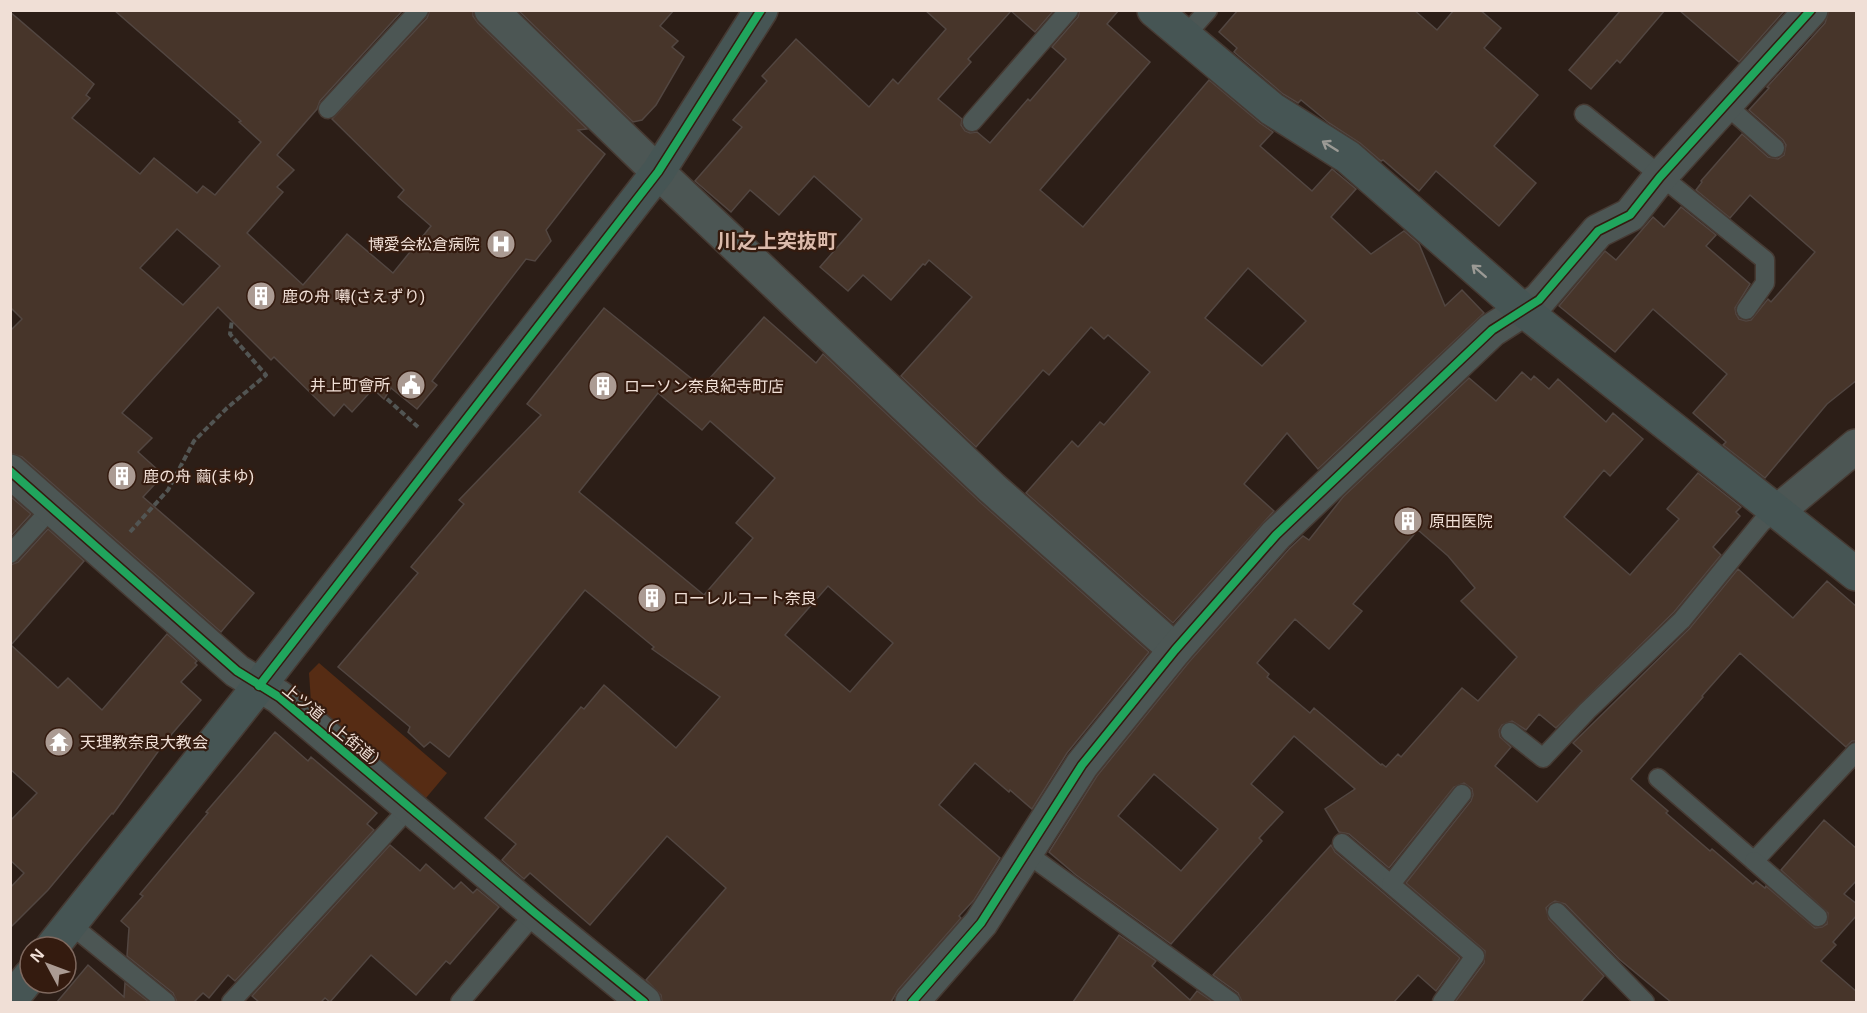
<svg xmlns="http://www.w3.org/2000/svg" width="1867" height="1013" font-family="Helvetica,'Noto Sans JP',sans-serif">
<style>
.green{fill:#562c14}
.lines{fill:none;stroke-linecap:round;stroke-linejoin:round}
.stream{stroke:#1a0502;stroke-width:10}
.building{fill:#47352a;stroke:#524641;stroke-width:1.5;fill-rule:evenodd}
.lane-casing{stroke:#463a33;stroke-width:21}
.street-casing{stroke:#463a33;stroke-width:36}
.secondary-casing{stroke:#463a33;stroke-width:36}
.path{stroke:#525553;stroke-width:4;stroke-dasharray:6 3;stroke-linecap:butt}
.lane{stroke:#4c5654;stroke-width:18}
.street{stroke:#4c5654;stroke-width:33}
.secondary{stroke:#465554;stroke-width:33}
.cycleway-casing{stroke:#341b0f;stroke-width:11}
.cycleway{stroke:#20a55d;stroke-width:8}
.oneway{stroke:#9b9a95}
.labels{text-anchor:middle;stroke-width:4.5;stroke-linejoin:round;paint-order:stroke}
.poi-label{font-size:16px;fill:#f0dfd6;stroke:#341b0f;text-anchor:start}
.street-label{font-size:16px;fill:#f0dfd6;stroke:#341b0f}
.quarter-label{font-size:20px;font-weight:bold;fill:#dcbbac;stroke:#341b0f}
</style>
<rect width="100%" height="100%" fill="#2c1e17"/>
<path class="green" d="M 319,663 L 447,773 L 426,798 L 311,702 L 309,673 Z"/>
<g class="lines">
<path class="stream" d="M 1780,70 L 1809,41"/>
</g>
<g class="building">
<path d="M 114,10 L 403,10 L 320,101 L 317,109 L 277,155 L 294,170 L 277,187 L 283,192 L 247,233 L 303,285 L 347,234 L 393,273 L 431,226 L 398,197 L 404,190 L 332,119 L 427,18 L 430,10 L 473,10 L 473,16 L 478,23 L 587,129 L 578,130 L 605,154 L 546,230 L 551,241 L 535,261 L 526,259 L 432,381 L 437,385 L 417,409 L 391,388 L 384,399 L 373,389 L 352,412 L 344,404 L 334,416 L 274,357 L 271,360 L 218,307 L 122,413 L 152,438 L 138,452 L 159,471 L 150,481 L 154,485 L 143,497 L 254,593 L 221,632 L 22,457 L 10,453 L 10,331 L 22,319 L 10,307 L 10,12 L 94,84 L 86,95 L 90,98 L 72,118 L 140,174 L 154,158 L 197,193 L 203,186 L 215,195 L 261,142 L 239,122 L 241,121 ZM 177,229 L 220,266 L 183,305 L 140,268 Z"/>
<path d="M 518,10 L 674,10 L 660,26 L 678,41 L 672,47 L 684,57 L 656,105 L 642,120 L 633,122 Z"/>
<path d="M 925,10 L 1054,10 L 1035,32 L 1011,11 L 968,59 L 971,62 L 938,99 L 962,119 L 961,125 L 965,131 L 970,133 L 977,132 L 990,143 L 1028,99 L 1030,101 L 1066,59 L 1052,47 L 1078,17 L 1080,10 L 1119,10 L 1107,24 L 1150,62 L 1040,190 L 1083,227 L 1209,80 L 1260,123 L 1273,132 L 1260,146 L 1312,191 L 1332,169 L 1356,189 L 1331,217 L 1371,254 L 1404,231 L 1419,244 L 1445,306 L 1462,290 L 1484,313 L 1318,469 L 1287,433 L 1244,484 L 1274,511 L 1173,623 L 1026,493 L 1072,441 L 1078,447 L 1100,422 L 1104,425 L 1150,372 L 1108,335 L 1104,339 L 1091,327 L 1049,375 L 1043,370 L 976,447 L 901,376 L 972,297 L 929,260 L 925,265 L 923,264 L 891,300 L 863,275 L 848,291 L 820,267 L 862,219 L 814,176 L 779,215 L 750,190 L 731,212 L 695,181 L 742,127 L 733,120 L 767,81 L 762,76 L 796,39 L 869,107 L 893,79 L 898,84 L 946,29 ZM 1248,268 L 1306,321 L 1262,366 L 1205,318 Z"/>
<path d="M 1238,10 L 1414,10 L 1437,30 L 1454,10 L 1480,10 L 1501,28 L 1484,48 L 1538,95 L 1494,146 L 1536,183 L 1499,226 L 1436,171 L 1419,191 L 1383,160 L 1381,161 L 1360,143 L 1329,123 L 1301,100 L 1298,103 L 1283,94 L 1234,52 L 1237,48 L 1219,32 Z"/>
<path d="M 1621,10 L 1665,10 L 1620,63 L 1617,60 L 1591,89 L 1569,70 Z"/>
<path d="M 1679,10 L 1785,10 L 1739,62 Z"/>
<path d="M 1829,10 L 1857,10 L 1857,380 L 1827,404 L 1765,478 L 1723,445 L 1726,442 L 1693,413 L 1727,374 L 1653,309 L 1615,352 L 1559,306 L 1605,251 L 1616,260 L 1653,217 L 1664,227 L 1681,207 L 1716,235 L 1706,246 L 1750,284 L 1735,308 L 1736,314 L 1739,319 L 1746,321 L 1751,320 L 1768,299 L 1771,302 L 1815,252 L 1750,195 L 1730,218 L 1696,190 L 1702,182 L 1701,181 L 1742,134 L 1768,157 L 1778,159 L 1784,155 L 1786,145 L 1783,140 L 1749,110 L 1769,88 L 1767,87 L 1825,23 Z"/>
<path d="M 604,308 L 702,387 L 764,317 L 816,363 L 823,354 L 980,502 L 1149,652 L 1067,753 L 1032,809 L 1010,790 L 1009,792 L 975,763 L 939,805 L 1000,858 L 974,900 L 959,916 L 961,918 L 898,990 L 891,1002 L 662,1002 L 661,995 L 646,980 L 726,888 L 667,836 L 590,925 L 530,873 L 524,879 L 502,860 L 516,844 L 485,818 L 581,707 L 584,709 L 604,685 L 676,748 L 720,697 L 652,649 L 654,647 L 585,590 L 449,757 L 430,742 L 424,747 L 408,732 L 410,727 L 338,667 L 418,573 L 411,567 L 464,504 L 459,500 L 541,415 L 527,404 ZM 658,393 L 702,430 L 710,421 L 775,478 L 736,523 L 753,538 L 704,595 L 579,492 ZM 828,586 L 893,643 L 850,692 L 785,635 Z"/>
<path d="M 1522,372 L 1531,380 L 1534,376 L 1549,389 L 1558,379 L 1606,422 L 1613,413 L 1643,439 L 1610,476 L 1604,470 L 1564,517 L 1630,575 L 1679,519 L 1667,509 L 1698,473 L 1741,507 L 1736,512 L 1740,516 L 1713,547 L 1721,555 L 1674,612 L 1556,728 L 1539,714 L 1526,730 L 1512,721 L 1502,725 L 1499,730 L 1500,737 L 1511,747 L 1495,766 L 1537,802 L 1582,751 L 1573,743 L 1690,628 L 1738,569 L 1793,618 L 1827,581 L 1857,607 L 1857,741 L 1852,741 L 1846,747 L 1740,653 L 1702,696 L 1703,697 L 1631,779 L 1668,811 L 1666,813 L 1710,851 L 1712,849 L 1753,884 L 1756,881 L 1765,888 L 1766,886 L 1815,928 L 1822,927 L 1827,924 L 1828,913 L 1781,870 L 1824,820 L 1857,849 L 1857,880 L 1844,894 L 1857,904 L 1857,915 L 1833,942 L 1836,945 L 1821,961 L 1857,992 L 1857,1002 L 1671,1002 L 1619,959 L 1565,904 L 1555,901 L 1550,904 L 1546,908 L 1549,919 L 1604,976 L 1581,1002 L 1455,1002 L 1484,963 L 1485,951 L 1406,883 L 1471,801 L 1473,795 L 1472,789 L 1464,783 L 1454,787 L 1389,868 L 1349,834 L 1339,832 L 1325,809 L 1355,789 L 1294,736 L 1251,784 L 1283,812 L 1259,838 L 1262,841 L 1171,944 L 1076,875 L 1049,852 L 1097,776 L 1189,662 L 1290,548 L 1303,536 L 1309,540 L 1343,497 L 1469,378 L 1496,401 ZM 1418,530 L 1448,556 L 1475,588 L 1461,601 L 1517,657 L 1478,701 L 1462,688 L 1401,757 L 1398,754 L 1386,767 L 1382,764 L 1381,765 L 1314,708 L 1310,713 L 1267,677 L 1269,674 L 1257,663 L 1295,619 L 1329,649 L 1362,611 L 1353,604 ZM 1154,774 L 1218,829 L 1181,871 L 1118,816 Z"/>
<path d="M 10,496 L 31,514 L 10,537 Z"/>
<path d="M 48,529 L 84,561 L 11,645 L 58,688 L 68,678 L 102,710 L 167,634 L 197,661 L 195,663 L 197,665 L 181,682 L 201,700 L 165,742 L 113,814 L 112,813 L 48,890 L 10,928 L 10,888 L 24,873 L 10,860 L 10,821 L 37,793 L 10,769 L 10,565 L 18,562 Z"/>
<path d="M 275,732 L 308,761 L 311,757 L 377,813 L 367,824 L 374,830 L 235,981 L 228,975 L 209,998 L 203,993 L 194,1002 L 177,1002 L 173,993 L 127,956 L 129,928 L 121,921 L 143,896 L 140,894 L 208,813 L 206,812 Z"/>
<path d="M 390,845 L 418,869 L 420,871 L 426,864 L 454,889 L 461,882 L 473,893 L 477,889 L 499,907 L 450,964 L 446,961 L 416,995 L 371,955 L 330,1002 L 325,998 L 321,1002 L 259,1002 L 252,996 Z"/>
<path d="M 1331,845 L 1335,852 L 1460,958 L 1436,991 L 1418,975 L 1394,1002 L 1242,1002 L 1238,993 L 1213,975 Z"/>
<path d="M 1119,935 L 1156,961 L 1152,966 L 1190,1000 L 1197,991 L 1213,1002 L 1073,1002 Z"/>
<path d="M 88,965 L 124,997 L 125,983 L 149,1002 L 57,1002 Z"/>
</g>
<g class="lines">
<g class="lane-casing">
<g id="lane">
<path d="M 1184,37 L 1208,10"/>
<path d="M 1726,105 L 1775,148"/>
<path d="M 328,109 L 419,10"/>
<path d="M 1584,114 L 1765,260 L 1765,283 L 1746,310"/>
<path d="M 972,122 L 1069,10"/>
<path d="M 10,554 L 52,508"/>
<path d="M 1510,732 L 1543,758 L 1587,711 L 1682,620 L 1762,522 L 1778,511"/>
<path d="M 1658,778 L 1754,861 L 1856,752"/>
<path d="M 1342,843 L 1475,956 L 1442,1002"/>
<path d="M 1025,852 L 1231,1002"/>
<path d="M 1754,861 L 1818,917"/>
<path d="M 1391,884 L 1462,794"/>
<path d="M 1557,912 L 1645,1002"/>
<path d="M 70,924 L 166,1002"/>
<path d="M 231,1002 L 410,807"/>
<path d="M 460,1002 L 535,913"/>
</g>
</g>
<g class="street-casing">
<g id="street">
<path d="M 491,10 L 658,172 L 992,488 L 1175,650"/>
<path d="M 10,471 L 237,671 L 279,697 L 535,913 L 644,1002"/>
<path d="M 1778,511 L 1856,446"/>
<path d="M 912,1002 L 981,923 L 1082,765 L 1175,650 L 1276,535 L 1492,330 L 1539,300 L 1598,231 L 1630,215 L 1660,177 L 1811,10"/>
</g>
</g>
<g class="secondary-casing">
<g id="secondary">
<path d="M 1154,10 L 1272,109 L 1348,157 L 1523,310 L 1856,574"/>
<path d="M 52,947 L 259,686 L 658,172 L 761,10"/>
<path d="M 10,1001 L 30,976"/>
</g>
</g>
<g class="path">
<path d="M 387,399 L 418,427"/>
<path d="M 130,532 L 168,490 L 194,441 L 227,408 L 266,375 L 230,334 L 232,320"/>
</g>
<use href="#lane" class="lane"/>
<use href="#street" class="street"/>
<use href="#secondary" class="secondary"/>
<g class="cycleway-casing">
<g id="cycleway">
<path d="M 10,471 L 237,671 L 279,697 L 535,913 L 644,1002"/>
<path d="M 259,686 L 658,172 L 761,10"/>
<path d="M 912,1002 L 981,923 L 1082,765 L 1175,650 L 1276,535 L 1492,330 L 1539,300 L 1598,231 L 1630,215 L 1660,177 L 1811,10"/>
</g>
</g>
<use href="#cycleway" class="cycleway"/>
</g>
<defs><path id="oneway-shaft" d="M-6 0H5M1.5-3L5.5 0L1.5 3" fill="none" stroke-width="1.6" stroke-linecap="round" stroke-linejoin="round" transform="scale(1.5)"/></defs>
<g class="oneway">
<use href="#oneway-shaft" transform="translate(1330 146) rotate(-148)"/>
<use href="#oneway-shaft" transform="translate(1479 271) rotate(-139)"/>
</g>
<defs>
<g id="hospital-disc" transform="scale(1.5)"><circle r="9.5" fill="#ab9b93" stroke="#341b0f"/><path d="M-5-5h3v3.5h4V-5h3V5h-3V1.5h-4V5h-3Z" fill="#fff"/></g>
<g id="building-disc" transform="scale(1.5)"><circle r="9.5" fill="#ab9b93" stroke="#341b0f"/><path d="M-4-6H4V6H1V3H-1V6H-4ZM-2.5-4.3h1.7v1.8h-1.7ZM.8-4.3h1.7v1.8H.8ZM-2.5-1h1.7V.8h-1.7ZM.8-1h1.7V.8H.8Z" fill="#fff"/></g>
<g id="civic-disc" transform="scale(1.5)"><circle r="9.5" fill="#ab9b93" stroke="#341b0f"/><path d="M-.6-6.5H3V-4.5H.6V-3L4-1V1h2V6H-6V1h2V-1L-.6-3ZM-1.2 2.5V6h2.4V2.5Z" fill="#fff"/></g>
<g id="temple-disc" transform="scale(1.5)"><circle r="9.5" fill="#ab9b93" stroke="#341b0f"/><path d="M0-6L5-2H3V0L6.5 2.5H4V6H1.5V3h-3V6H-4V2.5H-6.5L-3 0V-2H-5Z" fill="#fff"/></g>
</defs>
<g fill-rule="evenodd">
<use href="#hospital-disc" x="501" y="244"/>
<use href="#building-disc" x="261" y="296"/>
<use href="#civic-disc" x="411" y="385"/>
<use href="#building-disc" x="603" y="386"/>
<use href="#building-disc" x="122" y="476"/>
<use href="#building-disc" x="1408" y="521"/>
<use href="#building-disc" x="652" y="598"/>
<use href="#temple-disc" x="59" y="742"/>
</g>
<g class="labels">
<g class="poi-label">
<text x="480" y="250" text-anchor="end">博愛会松倉病院</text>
<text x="282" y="302">鹿の舟 囀(さえずり)</text>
<text x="390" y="391" text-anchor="end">井上町會所</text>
<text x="624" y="392">ローソン奈良紀寺町店</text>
<text x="143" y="482">鹿の舟 繭(まゆ)</text>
<text x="1429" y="527">原田医院</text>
<text x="673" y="604">ローレルコート奈良</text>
<text x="80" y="748">天理教奈良大教会</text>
</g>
<g class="street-label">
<text transform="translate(335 727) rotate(39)" y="6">上ツ道（上街道）</text>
</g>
<g class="quarter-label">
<text x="777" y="248">川之上突抜町</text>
</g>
</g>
<rect width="1867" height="1013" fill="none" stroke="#f0dfd6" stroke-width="24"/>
<g transform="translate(48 965) rotate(311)"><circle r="28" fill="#341b0f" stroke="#7f695f" stroke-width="1.5"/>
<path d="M0-4.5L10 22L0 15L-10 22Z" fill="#ab9b93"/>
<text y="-9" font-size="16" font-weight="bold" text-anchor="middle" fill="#f0dfd6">N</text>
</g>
</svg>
